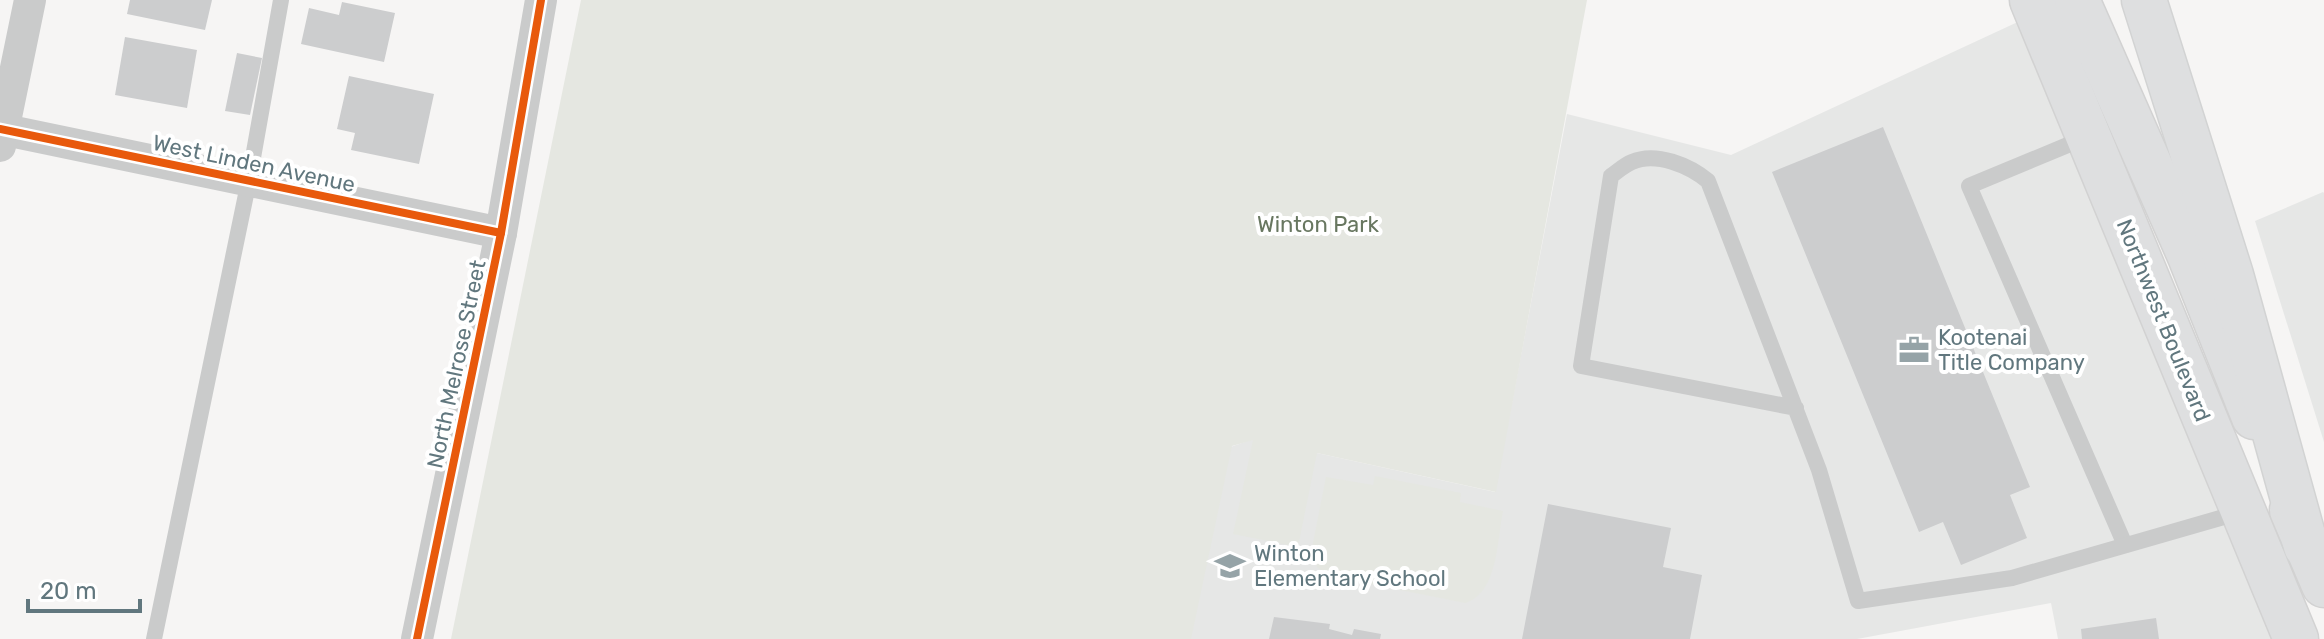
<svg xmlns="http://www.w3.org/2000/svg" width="2324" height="639" font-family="Rubik,sans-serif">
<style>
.built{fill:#e6e7e6}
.green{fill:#e5e7e1}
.building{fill:#cccdce}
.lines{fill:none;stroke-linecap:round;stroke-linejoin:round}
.primary-casing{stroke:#d2d2d2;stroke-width:47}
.highway-casing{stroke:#d2d3d3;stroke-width:47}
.lane{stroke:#cacbcb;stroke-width:16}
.street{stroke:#cacbcb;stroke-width:32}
.primary{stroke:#dedfe0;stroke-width:44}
.highway{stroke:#dedfe0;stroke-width:44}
.cycleway-casing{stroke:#fff;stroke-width:13}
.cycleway{stroke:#e8590c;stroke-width:8}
.labels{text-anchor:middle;stroke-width:8;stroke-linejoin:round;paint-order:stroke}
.street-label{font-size:22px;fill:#61777e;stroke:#fff}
.park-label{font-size:22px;fill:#687760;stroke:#fff}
.poi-label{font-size:22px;fill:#61777e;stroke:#fff;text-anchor:start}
</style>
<rect width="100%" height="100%" fill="#f6f5f4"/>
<g class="built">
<path d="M 2022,20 L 2280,639 L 2058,639 L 2051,603 L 1857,639 L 691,639 L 1253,439 L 1495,492 L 1567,114 L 1731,155 Z"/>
<path d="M 2323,192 L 2324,193 L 2324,442 L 2255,221 Z"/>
</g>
<g class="green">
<path d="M 581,0 L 1587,0 L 1496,492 L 1317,453 L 1298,547 L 1233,534 L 1253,440 L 1232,446 L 1191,639 L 451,639 Z"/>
<path d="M 1375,476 L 1461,493 L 1460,502 L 1503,511 C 1497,541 1498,593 1465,603 L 1330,576 L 1317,567 L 1311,553 L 1326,477 L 1373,485 Z"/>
</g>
<g class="building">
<path d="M 130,0 L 212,0 L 205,30 L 127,14 Z"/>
<path d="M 342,2 L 395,13 L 384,62 L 301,44 L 309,8 L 339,15 Z"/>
<path d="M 125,37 L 197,50 L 187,108 L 115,95 Z"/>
<path d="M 237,53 L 262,58 L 250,115 L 225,111 Z"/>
<path d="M 349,76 L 434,94 L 419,164 L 351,150 L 355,133 L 337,129 Z"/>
<path d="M 1883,127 L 2030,487 L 2010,495 L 2027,538 L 1961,565 L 1943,522 L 1919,532 L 1772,172 Z"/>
<path d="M 1548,504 L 1671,528 L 1663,567 L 1702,575 L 1690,639 L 1522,639 Z"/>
<path d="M 1274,617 L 1330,624 L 1329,629 L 1352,635 L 1354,629 L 1381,634 L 1380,639 L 1269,639 Z"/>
<path d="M 2156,618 L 2159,639 L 2082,639 L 2081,629 Z"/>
</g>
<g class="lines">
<g class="primary-casing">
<g id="primary">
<path d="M 2032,0 L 2296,639"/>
<path d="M 2077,0 L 2190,256 L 2254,417"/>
<path d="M 2292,510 L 2324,585"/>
</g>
</g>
<g class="highway-casing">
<path id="highway" d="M 2144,0 L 2231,275 L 2306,546"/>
</g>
<g class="lane">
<path d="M 2087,137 L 1969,186 L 2125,545"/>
<path d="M 1796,408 L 1581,366 L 1611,176 C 1617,172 1624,165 1632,162 C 1656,151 1690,166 1708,181 L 1819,470 L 1858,601 L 2012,578 L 2241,512"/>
<path d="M 154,639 L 249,180 L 281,0"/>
</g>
<g class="street">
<path d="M 0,129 L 501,233"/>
<path d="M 0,146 L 30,0"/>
<path d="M 417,639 L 501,233 L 541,0"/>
</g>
<use href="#primary" class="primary"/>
<use href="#highway" class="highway"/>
<g class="cycleway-casing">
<g id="cycleway">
<path d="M 0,129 L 501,233"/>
<path d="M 417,639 L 501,233 L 541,0"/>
</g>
</g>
<use href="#cycleway" class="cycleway"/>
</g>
<defs>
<g id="office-bare" transform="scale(2.4)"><path d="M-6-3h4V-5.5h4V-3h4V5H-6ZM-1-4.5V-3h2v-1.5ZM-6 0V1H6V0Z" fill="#95a3a7" stroke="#fff" stroke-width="2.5" paint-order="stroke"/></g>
<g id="school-bare" transform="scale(2.4)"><path d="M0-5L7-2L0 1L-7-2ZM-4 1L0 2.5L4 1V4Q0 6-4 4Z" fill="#95a3a7" stroke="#fff" stroke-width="2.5" paint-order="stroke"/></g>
</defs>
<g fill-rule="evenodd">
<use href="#office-bare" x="1914" y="350"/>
<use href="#school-bare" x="1230" y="566"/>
</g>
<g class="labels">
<g class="street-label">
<text transform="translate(254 163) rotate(12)" y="8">West Linden Avenue</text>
<text transform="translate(2164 320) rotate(68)" y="8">Northwest Boulevard</text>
<text transform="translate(456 364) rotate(-78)" y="8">North Melrose Street</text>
</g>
<g class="park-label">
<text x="1318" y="232">Winton Park</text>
</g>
<g class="poi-label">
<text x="1938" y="345">Kootenai<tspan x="1938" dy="25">Title Company</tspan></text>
<text x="1254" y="561">Winton<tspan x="1254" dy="25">Elementary School</tspan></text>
</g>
</g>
<path d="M28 599v12h112v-12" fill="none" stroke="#61777e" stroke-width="4"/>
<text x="40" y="599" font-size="24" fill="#61777e" stroke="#ffffff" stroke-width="6" paint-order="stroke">20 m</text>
</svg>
